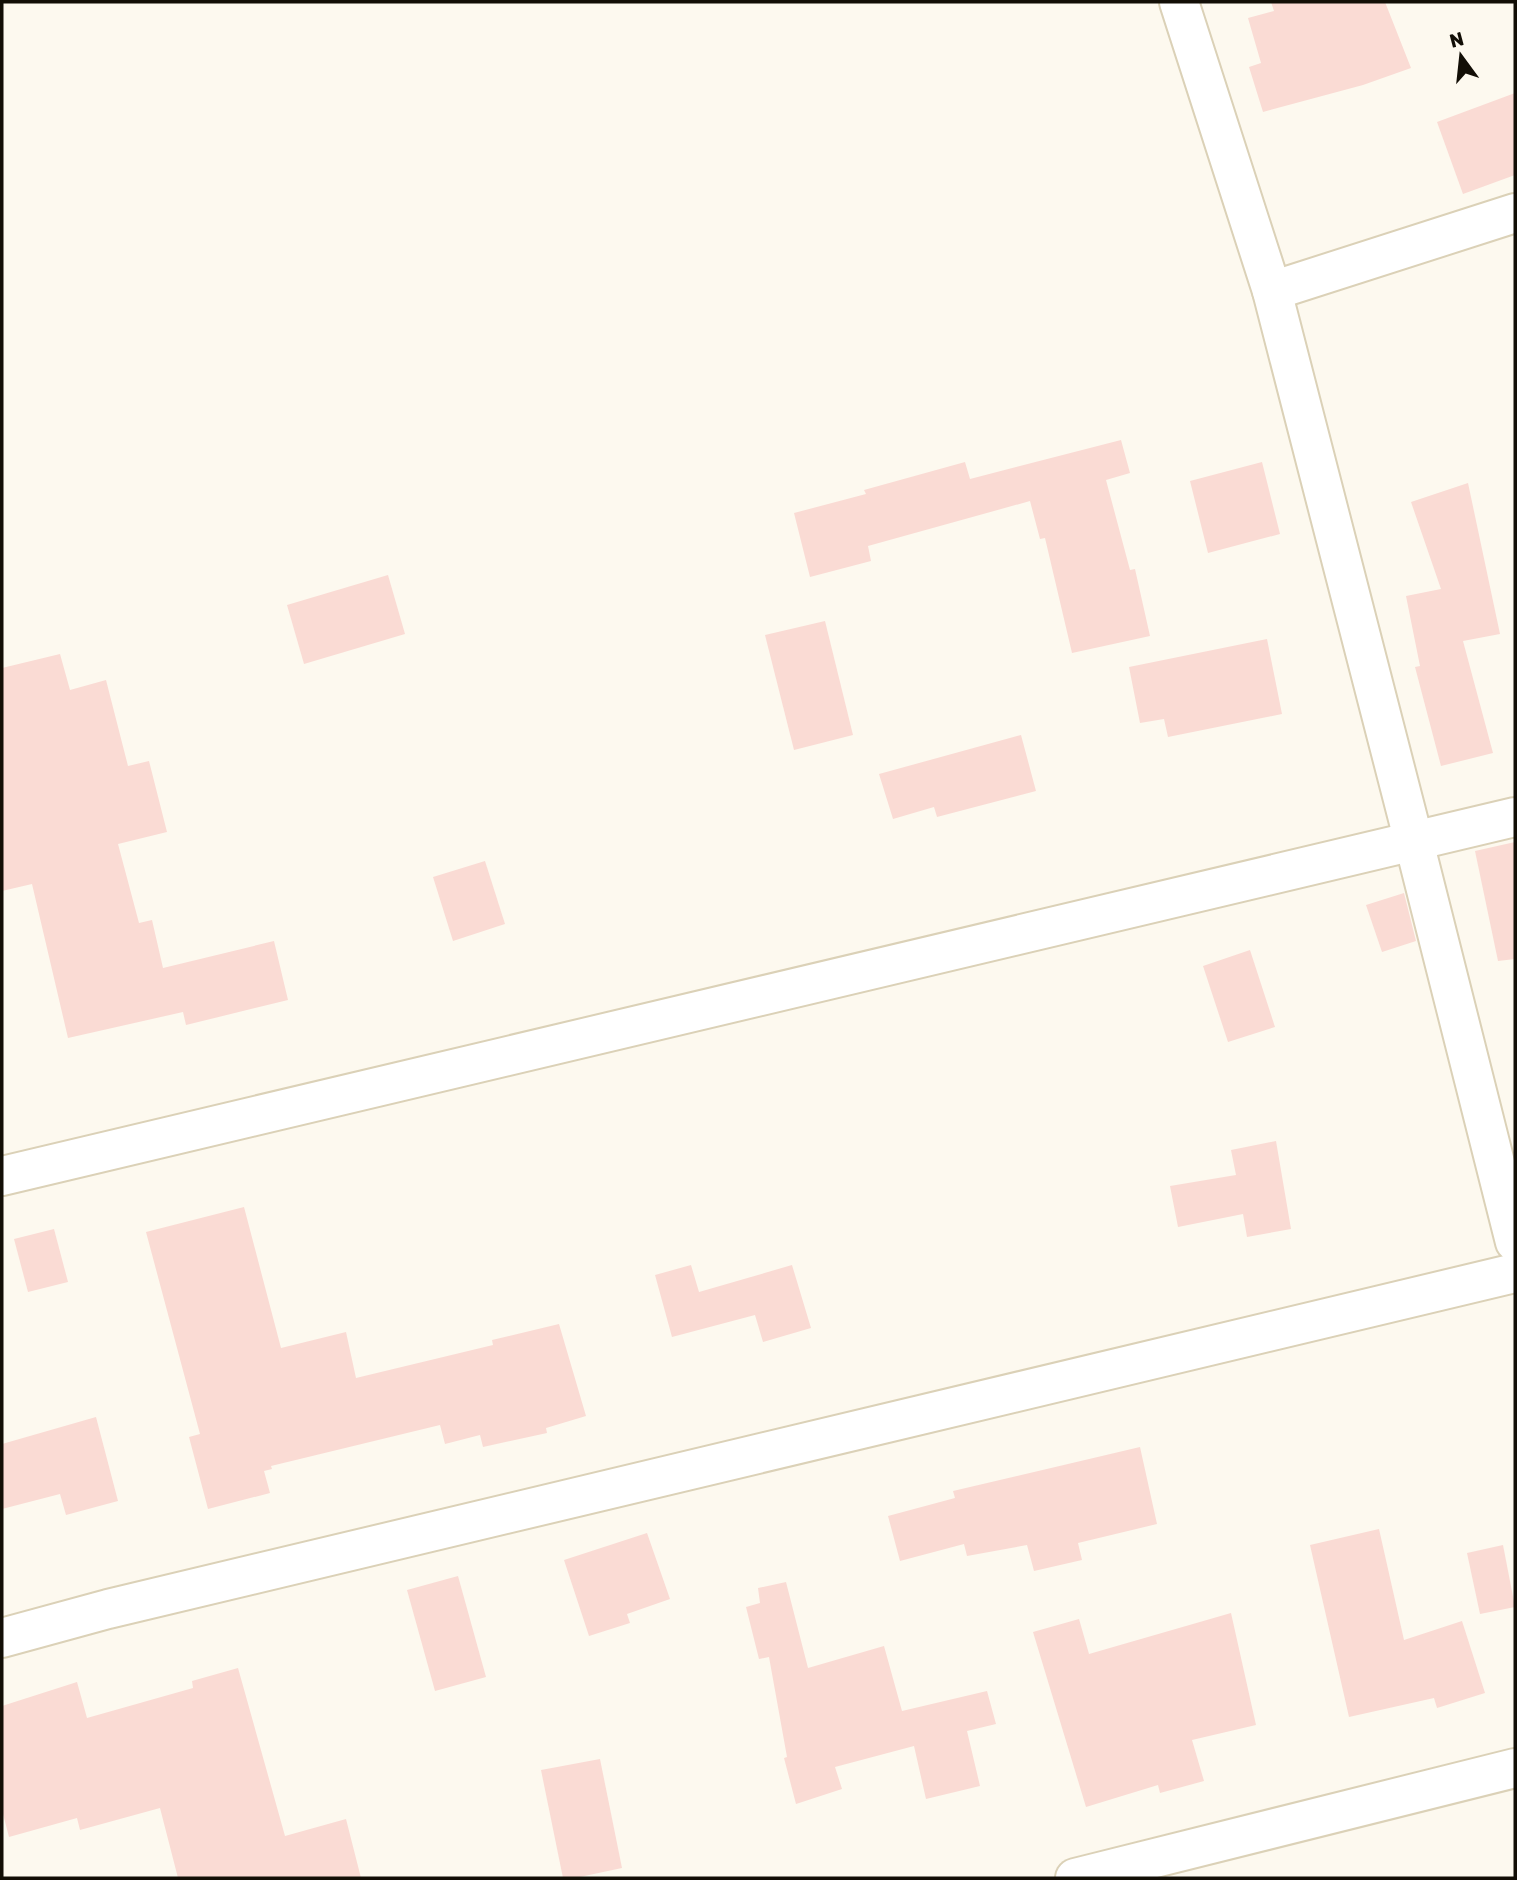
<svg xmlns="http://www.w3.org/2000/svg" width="1517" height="1880" font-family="Rubik,sans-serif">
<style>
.building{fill:#fadbd4}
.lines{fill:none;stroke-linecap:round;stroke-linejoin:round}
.street-casing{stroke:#dbd1b7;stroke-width:42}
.secondary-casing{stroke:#dbd1b7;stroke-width:42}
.street{stroke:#fff;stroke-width:38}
.secondary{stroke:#fff;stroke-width:38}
</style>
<rect width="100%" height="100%" fill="#fdf9ef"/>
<g class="building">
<path d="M 1271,2 L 1385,2 L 1411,68 L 1363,85 L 1263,112 L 1249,67 L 1261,63 L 1248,18 L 1274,11 Z"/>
<path d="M 1515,93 L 1515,175 L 1463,194 L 1437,122 Z"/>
<path d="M 1121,440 L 1130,473 L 1106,480 L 1130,570 L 1135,569 L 1150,636 L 1072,653 L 1045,538 L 1040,539 L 1030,501 L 868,546 L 871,561 L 810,577 L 794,513 L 866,494 L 864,490 L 965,462 L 970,479 Z"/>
<path d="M 1262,462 L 1280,534 L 1208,553 L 1190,481 Z"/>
<path d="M 1468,483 L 1500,634 L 1463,641 L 1493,753 L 1441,766 L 1415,667 L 1420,666 L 1406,596 L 1441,589 L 1411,502 Z"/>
<path d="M 388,575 L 405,634 L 304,664 L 287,605 Z"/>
<path d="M 825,621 L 853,735 L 794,750 L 765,635 Z"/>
<path d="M 1267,639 L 1282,714 L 1168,737 L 1164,719 L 1140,723 L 1129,667 Z"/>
<path d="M 60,654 L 70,690 L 106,680 L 128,766 L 149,761 L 167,832 L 118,844 L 139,923 L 152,920 L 163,968 L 274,941 L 288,1000 L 186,1025 L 183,1012 L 68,1038 L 32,884 L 2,891 L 2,668 Z"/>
<path d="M 1021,735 L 1036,791 L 937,817 L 934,807 L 893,819 L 879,774 Z"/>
<path d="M 1515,842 L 1515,959 L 1498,961 L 1475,851 Z"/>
<path d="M 485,861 L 505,924 L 453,941 L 433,877 Z"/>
<path d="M 1404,893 L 1416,941 L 1382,952 L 1366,905 Z"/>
<path d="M 1250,950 L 1275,1027 L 1228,1042 L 1203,966 Z"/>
<path d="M 1276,1141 L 1291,1229 L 1247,1237 L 1243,1214 L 1178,1227 L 1170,1186 L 1236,1175 L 1231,1150 Z"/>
<path d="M 244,1207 L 281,1348 L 346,1332 L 356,1378 L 493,1345 L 492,1340 L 559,1324 L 586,1416 L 546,1428 L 547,1433 L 483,1447 L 480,1435 L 445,1444 L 440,1425 L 271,1466 L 272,1469 L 264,1471 L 270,1493 L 208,1509 L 189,1437 L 200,1434 L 146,1232 Z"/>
<path d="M 54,1229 L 68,1282 L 28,1292 L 14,1239 Z"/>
<path d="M 691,1265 L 699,1292 L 792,1265 L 811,1328 L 763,1342 L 755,1315 L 672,1337 L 655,1275 Z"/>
<path d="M 96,1417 L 118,1501 L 66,1515 L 60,1494 L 2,1509 L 2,1444 Z"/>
<path d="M 1140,1447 L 1157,1524 L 1078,1543 L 1082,1560 L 1034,1571 L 1027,1545 L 967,1556 L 964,1544 L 900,1561 L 888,1516 L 955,1498 L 953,1491 Z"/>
<path d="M 1379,1529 L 1404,1640 L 1462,1621 L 1485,1693 L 1437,1708 L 1434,1698 L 1349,1717 L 1310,1545 Z"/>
<path d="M 647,1533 L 670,1599 L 627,1614 L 630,1623 L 589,1636 L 564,1560 Z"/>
<path d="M 1503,1545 L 1515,1607 L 1480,1614 L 1467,1553 Z"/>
<path d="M 458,1576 L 486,1677 L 435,1691 L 407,1590 Z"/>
<path d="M 786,1582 L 808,1668 L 884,1646 L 902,1711 L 987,1691 L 996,1724 L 967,1731 L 980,1786 L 926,1799 L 914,1746 L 835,1767 L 842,1789 L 796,1804 L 784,1758 L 787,1757 L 769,1657 L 759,1659 L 746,1607 L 760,1603 L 758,1588 Z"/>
<path d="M 1231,1613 L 1256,1725 L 1192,1740 L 1204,1781 L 1160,1793 L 1158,1785 L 1086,1807 L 1033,1632 L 1079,1619 L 1089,1654 Z"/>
<path d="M 238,1668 L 285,1836 L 346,1819 L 361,1878 L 178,1878 L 160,1808 L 80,1830 L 77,1818 L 9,1837 L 2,1810 L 2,1706 L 77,1682 L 87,1718 L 193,1688 L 192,1681 Z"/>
<path d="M 600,1759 L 622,1868 L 575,1878 L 563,1878 L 541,1770 Z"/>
</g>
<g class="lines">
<g class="street-casing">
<g id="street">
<path d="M 1179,2 L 1272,291 L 1414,842"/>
<path d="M 1272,291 L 1515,213"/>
<path d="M 2,1176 L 1515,817"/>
<path d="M 2,1638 L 108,1609 L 1515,1273"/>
</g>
</g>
<g class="secondary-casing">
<g id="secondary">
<path d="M 1414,842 L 1515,1242"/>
<path d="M 1075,1878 L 1515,1768"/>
</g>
</g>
<use href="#street" class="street"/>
<use href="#secondary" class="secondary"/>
</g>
<rect width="1517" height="1880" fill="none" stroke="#120e06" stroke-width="7"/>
<g transform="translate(1461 56) rotate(345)" stroke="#fdf9ef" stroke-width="5" paint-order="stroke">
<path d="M0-5L12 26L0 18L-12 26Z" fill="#120e06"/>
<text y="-10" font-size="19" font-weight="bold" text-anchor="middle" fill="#120e06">N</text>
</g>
</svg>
